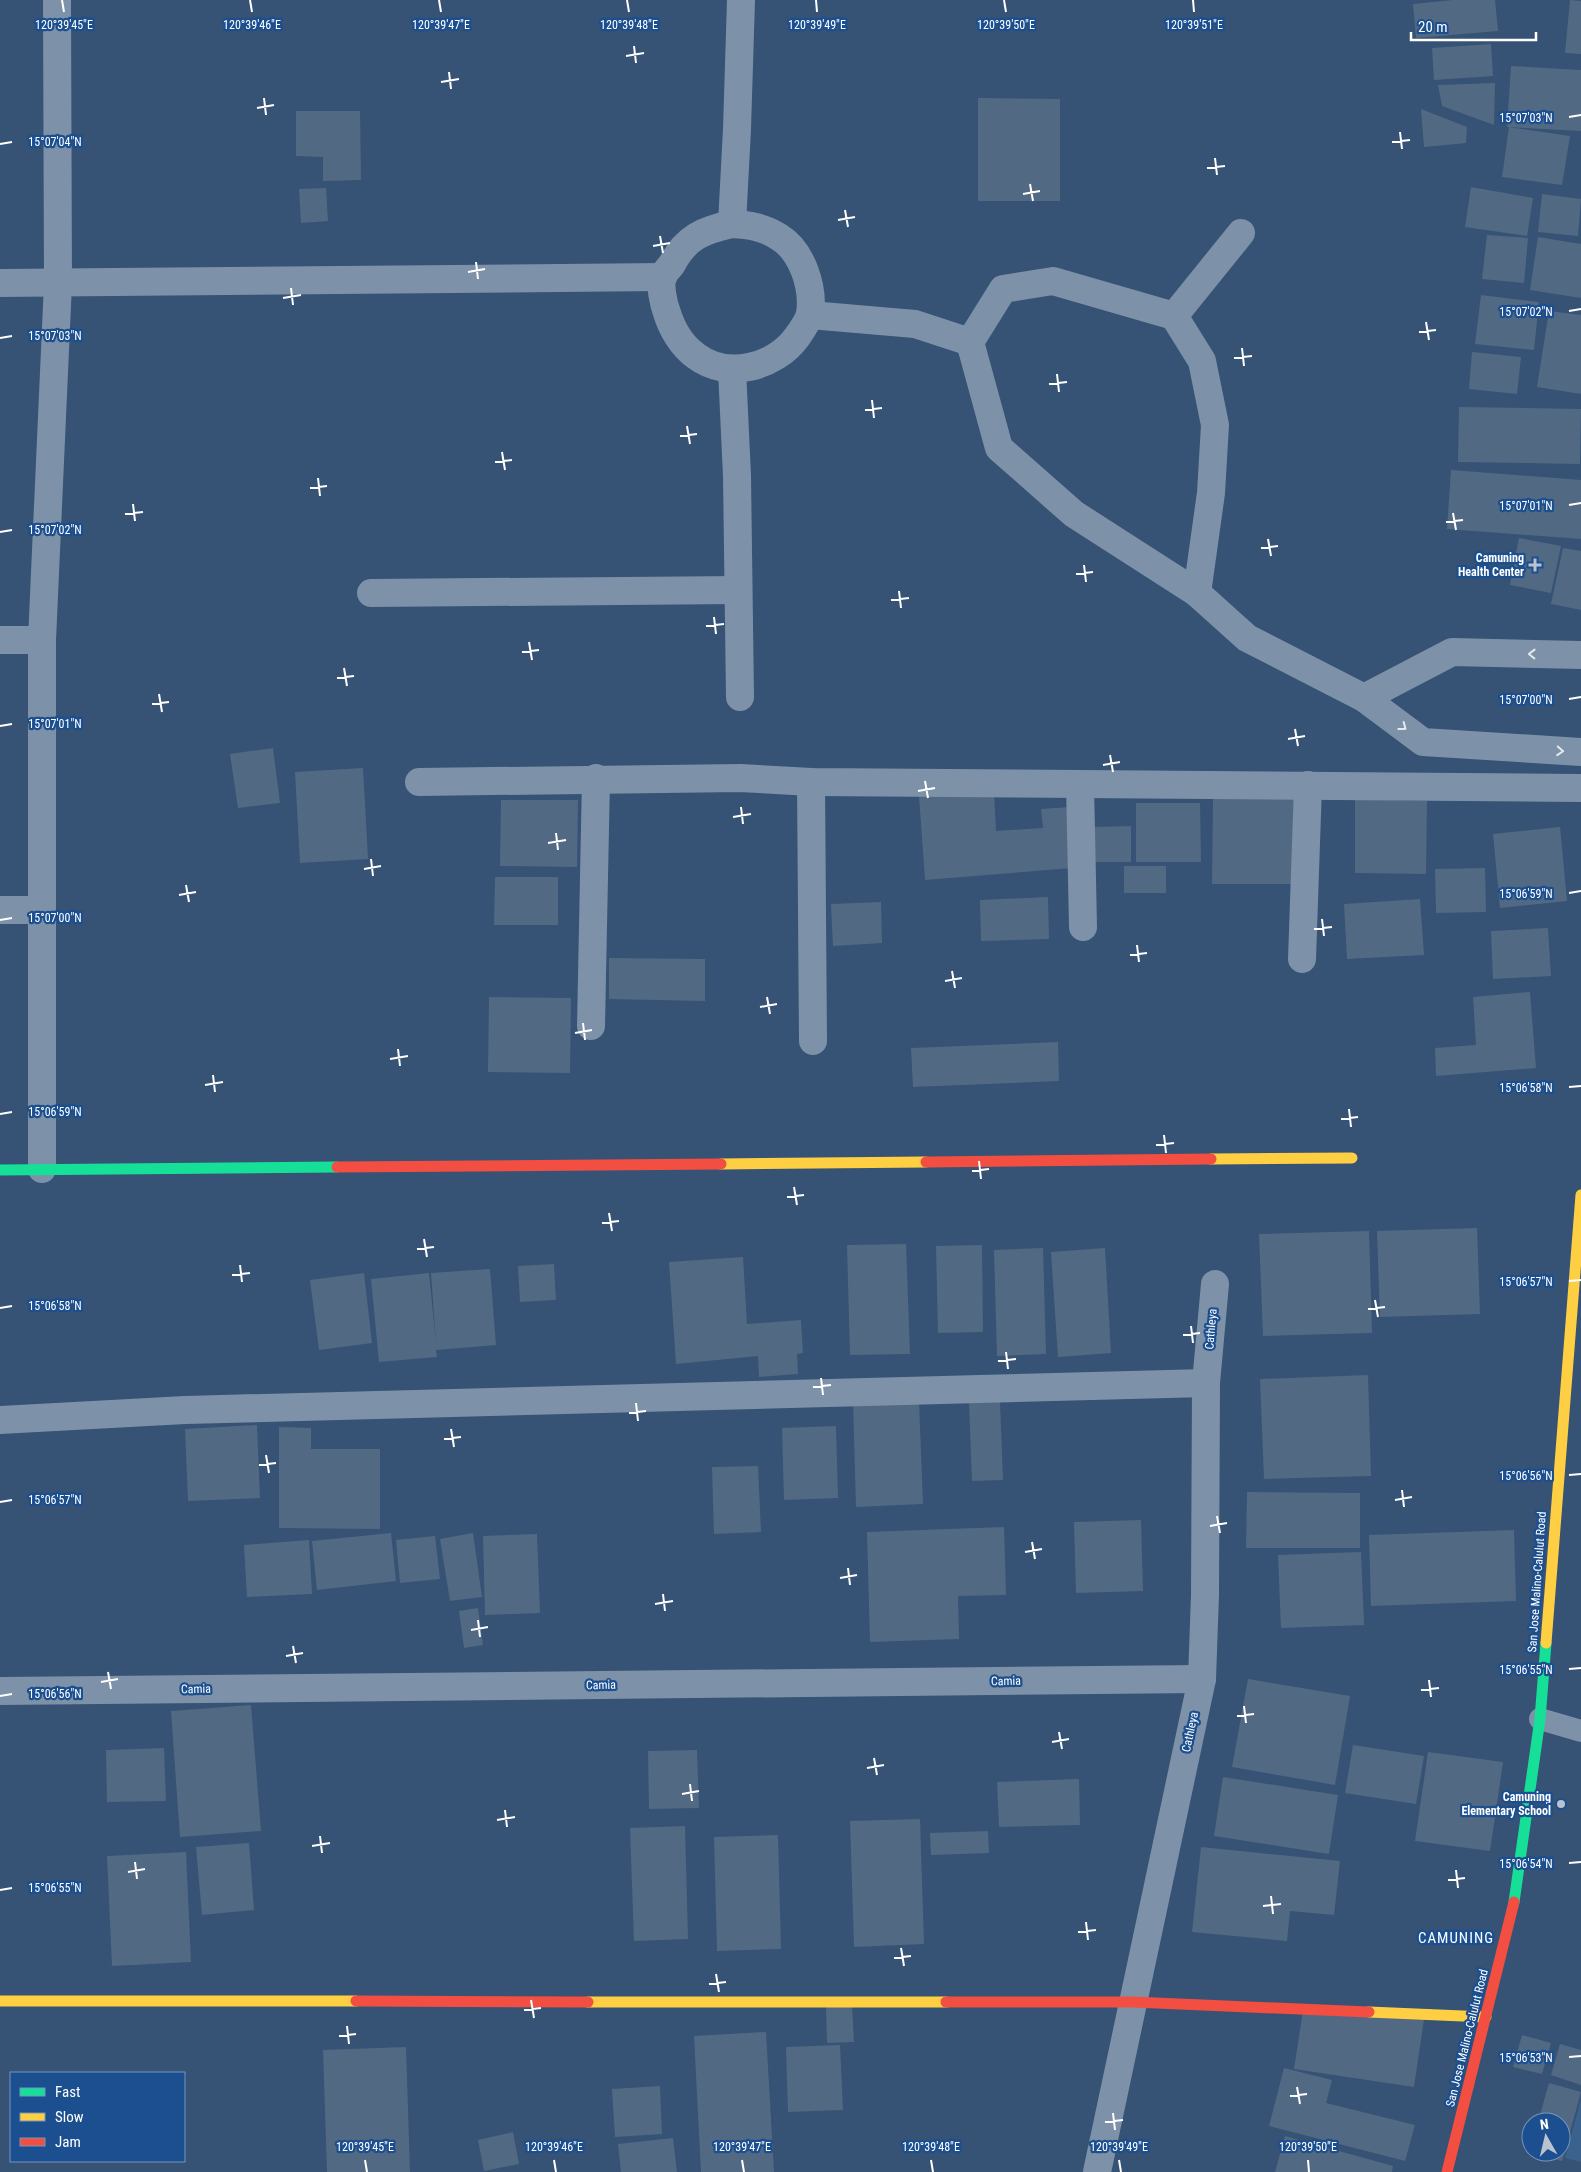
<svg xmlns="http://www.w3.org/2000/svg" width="1581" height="2172" font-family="'Roboto Condensed',sans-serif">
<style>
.water{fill:#3b618d}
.building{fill:#526984}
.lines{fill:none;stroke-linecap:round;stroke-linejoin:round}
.lane{stroke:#7d92a8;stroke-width:22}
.street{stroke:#7d92a8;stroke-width:28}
.fast{stroke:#16e098;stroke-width:11}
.slow{stroke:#ffcf43;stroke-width:11}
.jam{stroke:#f24e42;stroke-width:11}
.oneway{stroke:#e5e9ee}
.ticks{fill:none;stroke:#fff;stroke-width:2}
.poi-dot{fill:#b9c2ce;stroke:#1b4f8f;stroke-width:2}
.labels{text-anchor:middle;stroke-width:4.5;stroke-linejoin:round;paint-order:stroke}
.poi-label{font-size:12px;font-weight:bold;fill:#fff;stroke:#1b4f8f;text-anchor:end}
.street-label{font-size:12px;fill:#fff;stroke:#1b4f8f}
.quarter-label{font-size:15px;letter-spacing:1px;fill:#fff;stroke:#1b4f8f}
.ticks-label{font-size:12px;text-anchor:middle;fill:#fff;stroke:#1b4f8f;stroke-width:4.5;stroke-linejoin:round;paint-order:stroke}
</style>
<rect width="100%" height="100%" fill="#365274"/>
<path class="water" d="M 1581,2099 L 1581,2162 L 1565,2158 Z"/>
<g class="building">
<path d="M 1453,0 L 1495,0 L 1498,31 L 1416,38 L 1413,4 Z"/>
<path d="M 1570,0 L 1581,1 L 1581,54 L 1565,53 Z"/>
<path d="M 1491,44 L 1493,76 L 1434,80 L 1432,48 Z"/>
<path d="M 1511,66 L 1581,70 L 1581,131 L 1507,127 Z"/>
<path d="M 1495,83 L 1494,125 L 1442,106 L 1438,85 Z"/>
<path d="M 978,98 L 1060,99 L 1060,201 L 978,201 Z"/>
<path d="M 1421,109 L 1467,127 L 1466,143 L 1424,147 Z"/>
<path d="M 296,111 L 360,111 L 361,180 L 323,181 L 323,157 L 296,156 Z"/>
<path d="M 1509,127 L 1570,136 L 1562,185 L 1502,177 Z"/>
<path d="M 1471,187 L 1533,198 L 1527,236 L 1465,227 Z"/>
<path d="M 326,188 L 328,221 L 301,223 L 299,189 Z"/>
<path d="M 1542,194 L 1581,199 L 1578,236 L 1538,232 Z"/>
<path d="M 1487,235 L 1528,238 L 1524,283 L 1482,279 Z"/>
<path d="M 1538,237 L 1581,244 L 1581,298 L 1530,290 Z"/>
<path d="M 1481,295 L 1539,302 L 1534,350 L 1475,344 Z"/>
<path d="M 1549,311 L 1581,315 L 1581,394 L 1537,387 Z"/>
<path d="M 1472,352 L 1521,357 L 1517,394 L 1469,389 Z"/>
<path d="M 1459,407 L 1581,409 L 1580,464 L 1458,462 Z"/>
<path d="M 1451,470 L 1581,480 L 1581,539 L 1447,529 Z"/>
<path d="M 1519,538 L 1561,546 L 1551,593 L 1510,585 Z"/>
<path d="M 1563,548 L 1581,551 L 1581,610 L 1551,604 Z"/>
<path d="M 273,748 L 280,803 L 238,808 L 230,754 Z"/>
<path d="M 363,768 L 368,859 L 300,863 L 295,772 Z"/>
<path d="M 994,791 L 996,831 L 1043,828 L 1041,809 L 1070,807 L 1073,868 L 925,880 L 919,796 Z"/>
<path d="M 1213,796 L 1295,797 L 1292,884 L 1212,884 Z"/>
<path d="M 1355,799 L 1427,801 L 1426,874 L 1355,873 Z"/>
<path d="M 501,800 L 578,800 L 577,867 L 500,866 Z"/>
<path d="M 1136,803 L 1200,803 L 1201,862 L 1136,862 Z"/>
<path d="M 1131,826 L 1131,862 L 1092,862 L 1092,827 Z"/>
<path d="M 1560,827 L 1567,901 L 1500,908 L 1493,834 Z"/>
<rect x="1124" y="866" width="42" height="27"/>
<path d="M 1485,868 L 1486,912 L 1436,913 L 1435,869 Z"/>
<path d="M 495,877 L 558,877 L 558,925 L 494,925 Z"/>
<path d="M 1048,897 L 1049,939 L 981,941 L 980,900 Z"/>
<path d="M 1420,899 L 1424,955 L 1347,959 L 1344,904 Z"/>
<path d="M 881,902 L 882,943 L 833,946 L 831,904 Z"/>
<path d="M 1548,928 L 1551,976 L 1493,979 L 1491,931 Z"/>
<path d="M 609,958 L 705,959 L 705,1001 L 609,999 Z"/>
<path d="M 1530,992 L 1536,1068 L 1436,1076 L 1435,1048 L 1476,1045 L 1473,997 Z"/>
<path d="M 489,997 L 571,998 L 570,1073 L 488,1072 Z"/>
<path d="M 1058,1042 L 1059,1081 L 913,1087 L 911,1048 Z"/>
<path d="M 1477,1228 L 1480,1314 L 1380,1317 L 1377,1231 Z"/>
<path d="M 1369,1231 L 1372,1333 L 1263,1336 L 1259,1234 Z"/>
<path d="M 906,1244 L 910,1354 L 850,1355 L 847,1245 Z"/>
<path d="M 982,1245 L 983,1332 L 938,1333 L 936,1246 Z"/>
<path d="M 1043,1248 L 1046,1354 L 997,1356 L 994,1250 Z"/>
<path d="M 1105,1248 L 1111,1353 L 1058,1357 L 1051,1252 Z"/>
<path d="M 743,1257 L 747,1324 L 801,1320 L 803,1353 L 797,1354 L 798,1374 L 759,1377 L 758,1356 L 676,1364 L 669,1262 Z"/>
<path d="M 554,1264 L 556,1300 L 520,1302 L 518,1266 Z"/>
<path d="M 490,1269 L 496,1345 L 436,1350 L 437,1357 L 379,1362 L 371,1279 L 429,1273 L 436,1343 L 431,1273 Z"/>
<path d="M 364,1273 L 372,1343 L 319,1350 L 310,1280 Z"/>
<path d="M 1368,1375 L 1371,1476 L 1264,1479 L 1260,1379 Z"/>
<path d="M 919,1400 L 923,1504 L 856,1507 L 853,1402 Z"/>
<path d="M 1000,1401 L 1003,1480 L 972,1481 L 969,1402 Z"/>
<path d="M 257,1425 L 260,1498 L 188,1501 L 185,1429 Z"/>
<path d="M 836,1426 L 838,1498 L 784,1500 L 782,1428 Z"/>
<path d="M 279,1427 L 311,1428 L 311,1449 L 380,1449 L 380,1529 L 279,1528 Z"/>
<path d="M 758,1466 L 761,1532 L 714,1534 L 712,1467 Z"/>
<path d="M 1247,1492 L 1360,1493 L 1360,1548 L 1246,1548 Z"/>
<path d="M 1141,1520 L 1143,1591 L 1076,1593 L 1074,1522 Z"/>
<path d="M 1004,1527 L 1006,1595 L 958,1596 L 959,1639 L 870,1642 L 867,1532 Z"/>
<path d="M 1514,1530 L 1516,1601 L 1371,1606 L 1369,1535 Z"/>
<path d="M 391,1533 L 396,1581 L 317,1590 L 312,1541 Z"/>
<path d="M 473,1533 L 482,1597 L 450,1601 L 440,1539 Z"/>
<path d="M 537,1534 L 540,1613 L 485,1615 L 483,1536 Z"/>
<path d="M 435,1536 L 440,1579 L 400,1583 L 396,1540 Z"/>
<path d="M 309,1540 L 312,1594 L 247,1597 L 244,1545 Z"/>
<path d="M 1361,1552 L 1364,1625 L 1281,1628 L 1278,1555 Z"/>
<path d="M 478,1608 L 483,1645 L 464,1648 L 459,1611 Z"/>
<path d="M 1248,1679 L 1350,1696 L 1335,1785 L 1232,1767 Z"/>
<path d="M 251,1705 L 261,1831 L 180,1837 L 171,1711 Z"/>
<path d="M 1353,1745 L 1424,1756 L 1416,1804 L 1345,1793 Z"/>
<path d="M 164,1748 L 166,1801 L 107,1802 L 106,1750 Z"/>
<path d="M 697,1750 L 699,1808 L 649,1809 L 648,1751 Z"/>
<path d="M 1428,1752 L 1503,1762 L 1490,1851 L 1415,1841 Z"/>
<path d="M 1223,1777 L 1338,1795 L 1329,1854 L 1214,1836 Z"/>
<path d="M 1079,1779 L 1080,1825 L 999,1827 L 997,1782 Z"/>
<path d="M 920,1819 L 924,1944 L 854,1947 L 850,1821 Z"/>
<path d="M 685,1826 L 688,1939 L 634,1941 L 630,1828 Z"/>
<path d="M 988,1831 L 989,1853 L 931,1855 L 930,1833 Z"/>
<path d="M 778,1835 L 781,1949 L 717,1951 L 714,1837 Z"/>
<path d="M 249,1843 L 254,1910 L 202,1915 L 196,1847 Z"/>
<path d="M 1201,1847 L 1340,1861 L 1334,1915 L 1290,1911 L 1287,1941 L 1192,1932 Z"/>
<path d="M 186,1852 L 191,1962 L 112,1966 L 107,1856 Z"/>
<path d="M 852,2005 L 854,2042 L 827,2043 L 826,2007 Z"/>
<path d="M 1303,2011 L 1424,2019 L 1414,2087 L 1294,2069 Z"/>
<path d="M 766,2032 L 774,2172 L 701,2172 L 694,2036 Z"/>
<path d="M 1522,2035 L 1551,2043 L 1542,2074 L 1513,2067 Z"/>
<path d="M 1560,2044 L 1581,2050 L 1581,2085 L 1551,2075 Z"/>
<path d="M 840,2045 L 843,2110 L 788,2112 L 786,2047 Z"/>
<path d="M 406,2047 L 410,2172 L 327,2172 L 323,2050 Z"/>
<path d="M 1284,2068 L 1332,2080 L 1326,2103 L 1415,2125 L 1405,2161 L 1269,2126 Z"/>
<path d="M 1549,2083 L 1581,2092 L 1562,2161 L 1531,2153 L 1561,2152 L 1561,2122 L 1538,2122 Z"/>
<path d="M 660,2086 L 662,2134 L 615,2137 L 612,2089 Z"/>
<path d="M 513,2132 L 519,2164 L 484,2171 L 478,2140 Z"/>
<path d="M 1285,2136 L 1393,2166 L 1392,2172 L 1275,2172 Z"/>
<path d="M 673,2138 L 677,2172 L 621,2172 L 618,2144 Z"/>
</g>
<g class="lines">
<path class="lane" d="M 1540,1719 L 1581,1731"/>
<g class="street">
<path d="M 732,224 C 749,225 764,227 779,237 C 802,251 814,287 810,314 C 808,321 802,330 797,337 C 775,367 728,380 696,356 C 682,346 672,329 667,313 C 664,305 659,285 663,276 C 665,272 669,268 672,264 C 686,237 704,230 732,224 Z"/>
<path d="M 732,224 L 737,129 L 741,0"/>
<path d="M 0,283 L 663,277"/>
<path d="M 810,315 L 915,324 L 970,342 L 999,448 L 1074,514 L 1197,593 L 1247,638 L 1364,698 L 1423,742 L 1581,752"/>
<path d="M 1174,316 L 1241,233"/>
<path d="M 970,342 L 1003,289 L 1053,281 L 1174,316 L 1202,361 L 1215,425 L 1211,493 L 1197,593"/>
<path d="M 732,369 L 737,476 L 740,697"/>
<path d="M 371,593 L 738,590"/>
<path d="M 0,640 L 42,640"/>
<path d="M 1364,698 L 1452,652 L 1581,655"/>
<path d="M 419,782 L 740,778 L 811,782 L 1581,788"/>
<path d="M 811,782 L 813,1041"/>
<path d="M 1080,784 L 1083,927"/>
<path d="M 0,910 L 41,910"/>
<path d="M 1302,959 L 1308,785"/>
<path d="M 591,1026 L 596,778"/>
<path d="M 42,1169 L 42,640 L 58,283 L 57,0"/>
<path d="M 0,1420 L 185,1410 L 1206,1383"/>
<path d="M 0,1691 L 1202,1679"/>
<path d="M 1097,2172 L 1202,1679 L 1205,1595 L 1206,1383 L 1215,1284"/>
</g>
<g class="fast">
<path d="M 0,1170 L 337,1167"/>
<path d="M 1514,1902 L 1540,1719 L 1546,1643"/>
</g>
<g class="slow">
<path d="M 1211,1159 L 1352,1158"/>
<path d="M 721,1164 L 926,1162"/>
<path d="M 1546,1643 L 1581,1195"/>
<path d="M 0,2001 L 356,2001"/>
<path d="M 588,2002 L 946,2002"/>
<path d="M 1369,2012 L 1486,2017"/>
</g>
<g class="jam">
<path d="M 926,1162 L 1211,1159"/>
<path d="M 337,1167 L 721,1164"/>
<path d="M 356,2001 L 588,2002"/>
<path d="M 946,2002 L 1133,2002 L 1369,2012"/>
<path d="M 1447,2172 L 1514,1902"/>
</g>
</g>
<defs><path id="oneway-chevron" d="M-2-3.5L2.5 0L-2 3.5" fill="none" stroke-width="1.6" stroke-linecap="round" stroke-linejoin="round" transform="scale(1.25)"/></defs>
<g class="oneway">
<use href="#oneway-chevron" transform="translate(1532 654) rotate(-179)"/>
<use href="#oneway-chevron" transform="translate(1403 727) rotate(37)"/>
<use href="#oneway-chevron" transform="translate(1560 751) rotate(4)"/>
</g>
<path class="ticks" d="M 62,0 L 64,12M 250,0 L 252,12M 439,0 L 441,12M 627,0 L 629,12M 816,0 L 817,12M 1004,0 L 1006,12M 1193,0 L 1194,12M 634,46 L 636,63M 626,56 L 644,53M 449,72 L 451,89M 441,82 L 459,79M 264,98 L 266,115M 257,108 L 274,105M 1569,117 L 1581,115M 1400,132 L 1402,149M 1392,142 L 1410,140M 0,144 L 12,142M 1215,158 L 1217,175M 1207,168 L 1225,166M 1030,184 L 1033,201M 1023,194 L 1040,191M 845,210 L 848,227M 838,220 L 855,217M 660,236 L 663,253M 653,246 L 670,243M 476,262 L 478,279M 468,272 L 485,269M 291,288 L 293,305M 283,298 L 301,295M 1569,311 L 1581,309M 1426,322 L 1429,340M 1419,332 L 1436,330M 0,338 L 12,336M 1242,348 L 1244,366M 1234,358 L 1252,356M 1057,374 L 1059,392M 1049,384 L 1067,382M 872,400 L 874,418M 865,410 L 882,408M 687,426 L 690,444M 680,436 L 697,434M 502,452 L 505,470M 495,462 L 512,460M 318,478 L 320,496M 310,488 L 327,486M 133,504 L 135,521M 1569,505 L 1581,503M 1453,513 L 1456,530M 125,514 L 143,512M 1446,522 L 1463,520M 0,532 L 12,530M 1268,539 L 1271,556M 1261,548 L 1278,546M 1084,565 L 1086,582M 1076,574 L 1093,572M 899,591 L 901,608M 891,600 L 909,598M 714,617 L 716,634M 706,626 L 724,624M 529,642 L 532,660M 522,652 L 539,650M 344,668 L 347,686M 337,678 L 354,676M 159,694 L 162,712M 1569,699 L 1581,697M 152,704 L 169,702M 0,726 L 12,724M 1295,729 L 1298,746M 1288,739 L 1305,736M 1110,755 L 1113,772M 1103,765 L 1120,762M 925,781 L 928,798M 918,791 L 935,788M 741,807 L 743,824M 733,817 L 751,814M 556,833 L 558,850M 548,843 L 566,840M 371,859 L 373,876M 364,869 L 381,866M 186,885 L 189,902M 1569,893 L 1581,891M 179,895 L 196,892M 1322,919 L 1324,936M 0,920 L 12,918M 1314,929 L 1332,927M 1137,945 L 1139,962M 1130,955 L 1147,953M 952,971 L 955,988M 945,981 L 962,978M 767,997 L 770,1014M 760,1007 L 777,1004M 583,1023 L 585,1040M 575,1033 L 592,1030M 398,1049 L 400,1066M 390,1059 L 408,1056M 213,1075 L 215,1092M 205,1085 L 223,1082M 1569,1087 L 1581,1086M 1349,1109 L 1351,1127M 0,1114 L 12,1112M 1341,1119 L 1358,1117M 1164,1135 L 1166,1153M 1156,1145 L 1174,1143M 979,1161 L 981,1179M 972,1171 L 989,1169M 794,1187 L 797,1205M 787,1197 L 804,1195M 609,1213 L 612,1231M 602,1223 L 619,1221M 424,1239 L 427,1257M 417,1249 L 434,1247M 240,1265 L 242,1282M 232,1275 L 250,1273M 1569,1281 L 1581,1280M 1375,1300 L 1378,1317M 0,1308 L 12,1306M 1368,1309 L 1385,1307M 1191,1326 L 1193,1343M 1183,1335 L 1200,1333M 1006,1352 L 1008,1369M 998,1361 L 1016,1359M 821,1378 L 823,1395M 813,1387 L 831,1385M 636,1403 L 638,1421M 629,1413 L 646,1411M 451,1429 L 454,1447M 444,1439 L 461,1437M 266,1455 L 269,1473M 259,1465 L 276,1463M 1569,1475 L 1581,1474M 1402,1490 L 1404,1507M 1395,1500 L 1412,1497M 0,1502 L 12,1500M 1217,1516 L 1220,1533M 1210,1526 L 1227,1523M 1032,1542 L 1035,1559M 1025,1552 L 1042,1549M 848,1568 L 850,1585M 840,1578 L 857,1575M 663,1594 L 665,1611M 655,1604 L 673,1601M 478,1620 L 480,1637M 471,1630 L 488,1627M 293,1646 L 296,1663M 286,1656 L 303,1653M 1569,1669 L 1581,1668M 108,1672 L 111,1689M 1429,1680 L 1431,1697M 101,1682 L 118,1679M 1421,1690 L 1439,1688M 0,1696 L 12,1694M 1244,1706 L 1246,1723M 1237,1716 L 1254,1714M 1059,1732 L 1062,1749M 1052,1742 L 1069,1739M 874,1758 L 877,1775M 867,1768 L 884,1765M 690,1784 L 692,1801M 682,1794 L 699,1791M 505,1810 L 507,1827M 497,1820 L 515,1817M 320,1836 L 322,1853M 312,1846 L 330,1843M 135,1862 L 137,1879M 1569,1863 L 1581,1862M 1456,1870 L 1458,1888M 128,1872 L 145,1869M 1448,1880 L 1465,1878M 0,1890 L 12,1888M 1271,1896 L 1273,1914M 1263,1906 L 1281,1904M 1086,1922 L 1088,1940M 1078,1932 L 1096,1930M 901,1948 L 904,1966M 894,1958 L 911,1956M 716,1974 L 719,1992M 709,1984 L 726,1982M 531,2000 L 534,2018M 524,2010 L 541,2008M 347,2026 L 349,2044M 339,2036 L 356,2034M 1569,2057 L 1581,2056M 1297,2087 L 1300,2104M 1290,2096 L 1307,2094M 1113,2113 L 1115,2130M 1105,2122 L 1123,2120M 365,2160 L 367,2172M 554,2160 L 556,2172M 742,2160 L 744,2172M 931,2160 L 933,2172M 1119,2160 L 1121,2172M 1308,2160 L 1309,2172"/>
<g class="poi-dot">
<path d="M1532.5 557.5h5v5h5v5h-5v5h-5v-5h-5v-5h5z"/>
<circle cx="1561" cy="1804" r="5"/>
</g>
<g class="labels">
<g class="poi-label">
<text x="1524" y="562">Camuning<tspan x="1524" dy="14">Health Center</tspan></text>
<text x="1551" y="1801">Camuning<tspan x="1551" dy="14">Elementary School</tspan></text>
</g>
<g class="street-label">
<text transform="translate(1211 1329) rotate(-85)" y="4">Cathleya</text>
<text transform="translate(1537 1582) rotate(-86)" y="4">San Jose Malino-Calulut Road</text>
<text transform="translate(1006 1681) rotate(-1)" y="4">Camia</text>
<text transform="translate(601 1685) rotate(-1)" y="4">Camia</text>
<text transform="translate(196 1689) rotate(-1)" y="4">Camia</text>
<text transform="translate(1190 1732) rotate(-78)" y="4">Cathleya</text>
<text transform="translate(1467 2038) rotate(-76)" y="4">San Jose Malino-Calulut Road</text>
</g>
<g class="quarter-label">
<text x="1456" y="1943">CAMUNING</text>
</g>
</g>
<g class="ticks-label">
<text x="64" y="29">120°39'45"E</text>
<text x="252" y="29">120°39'46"E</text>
<text x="441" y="29">120°39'47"E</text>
<text x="629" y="29">120°39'48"E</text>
<text x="817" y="29">120°39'49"E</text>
<text x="1006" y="29">120°39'50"E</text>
<text x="1194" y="29">120°39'51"E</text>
<text x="1526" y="122">15°07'03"N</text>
<text x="55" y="146">15°07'04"N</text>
<text x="1526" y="316">15°07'02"N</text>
<text x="55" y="340">15°07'03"N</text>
<text x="1526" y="510">15°07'01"N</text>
<text x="55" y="534">15°07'02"N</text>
<text x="1526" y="704">15°07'00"N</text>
<text x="55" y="728">15°07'01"N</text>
<text x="1526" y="898">15°06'59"N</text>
<text x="55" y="922">15°07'00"N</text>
<text x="1526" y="1092">15°06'58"N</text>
<text x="55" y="1116">15°06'59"N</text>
<text x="1526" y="1286">15°06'57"N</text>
<text x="55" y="1310">15°06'58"N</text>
<text x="1526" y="1480">15°06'56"N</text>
<text x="55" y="1504">15°06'57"N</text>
<text x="1526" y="1674">15°06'55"N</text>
<text x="55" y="1698">15°06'56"N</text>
<text x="1526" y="1868">15°06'54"N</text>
<text x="55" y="1892">15°06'55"N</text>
<text x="1526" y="2062">15°06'53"N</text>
<text x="365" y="2151">120°39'45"E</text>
<text x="554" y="2151">120°39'46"E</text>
<text x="742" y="2151">120°39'47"E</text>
<text x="931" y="2151">120°39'48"E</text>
<text x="1119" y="2151">120°39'49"E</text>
<text x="1308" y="2151">120°39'50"E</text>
</g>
<rect x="10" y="2072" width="175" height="90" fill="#1b4f8f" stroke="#7695bc"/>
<rect x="20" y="2088" width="25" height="8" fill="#16e098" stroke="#7695bc"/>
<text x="55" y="2097" font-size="15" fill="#ffffff">Fast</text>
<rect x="20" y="2113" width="25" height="8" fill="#ffcf43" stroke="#7695bc"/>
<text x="55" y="2122" font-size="15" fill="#ffffff">Slow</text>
<rect x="20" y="2138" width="25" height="8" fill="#f24e42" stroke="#7695bc"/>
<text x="55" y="2147" font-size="15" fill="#ffffff">Jam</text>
<g transform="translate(1546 2137) rotate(352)"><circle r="24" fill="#1b4f8f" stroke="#7695bc"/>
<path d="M0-4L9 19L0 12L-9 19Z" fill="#b9c2ce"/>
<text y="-8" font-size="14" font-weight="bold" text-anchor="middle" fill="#ffffff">N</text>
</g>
<path d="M1411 32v8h125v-8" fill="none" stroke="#ffffff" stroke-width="2.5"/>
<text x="1418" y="32" font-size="15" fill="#ffffff" stroke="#1b4f8f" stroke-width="4" paint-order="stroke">20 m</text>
</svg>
